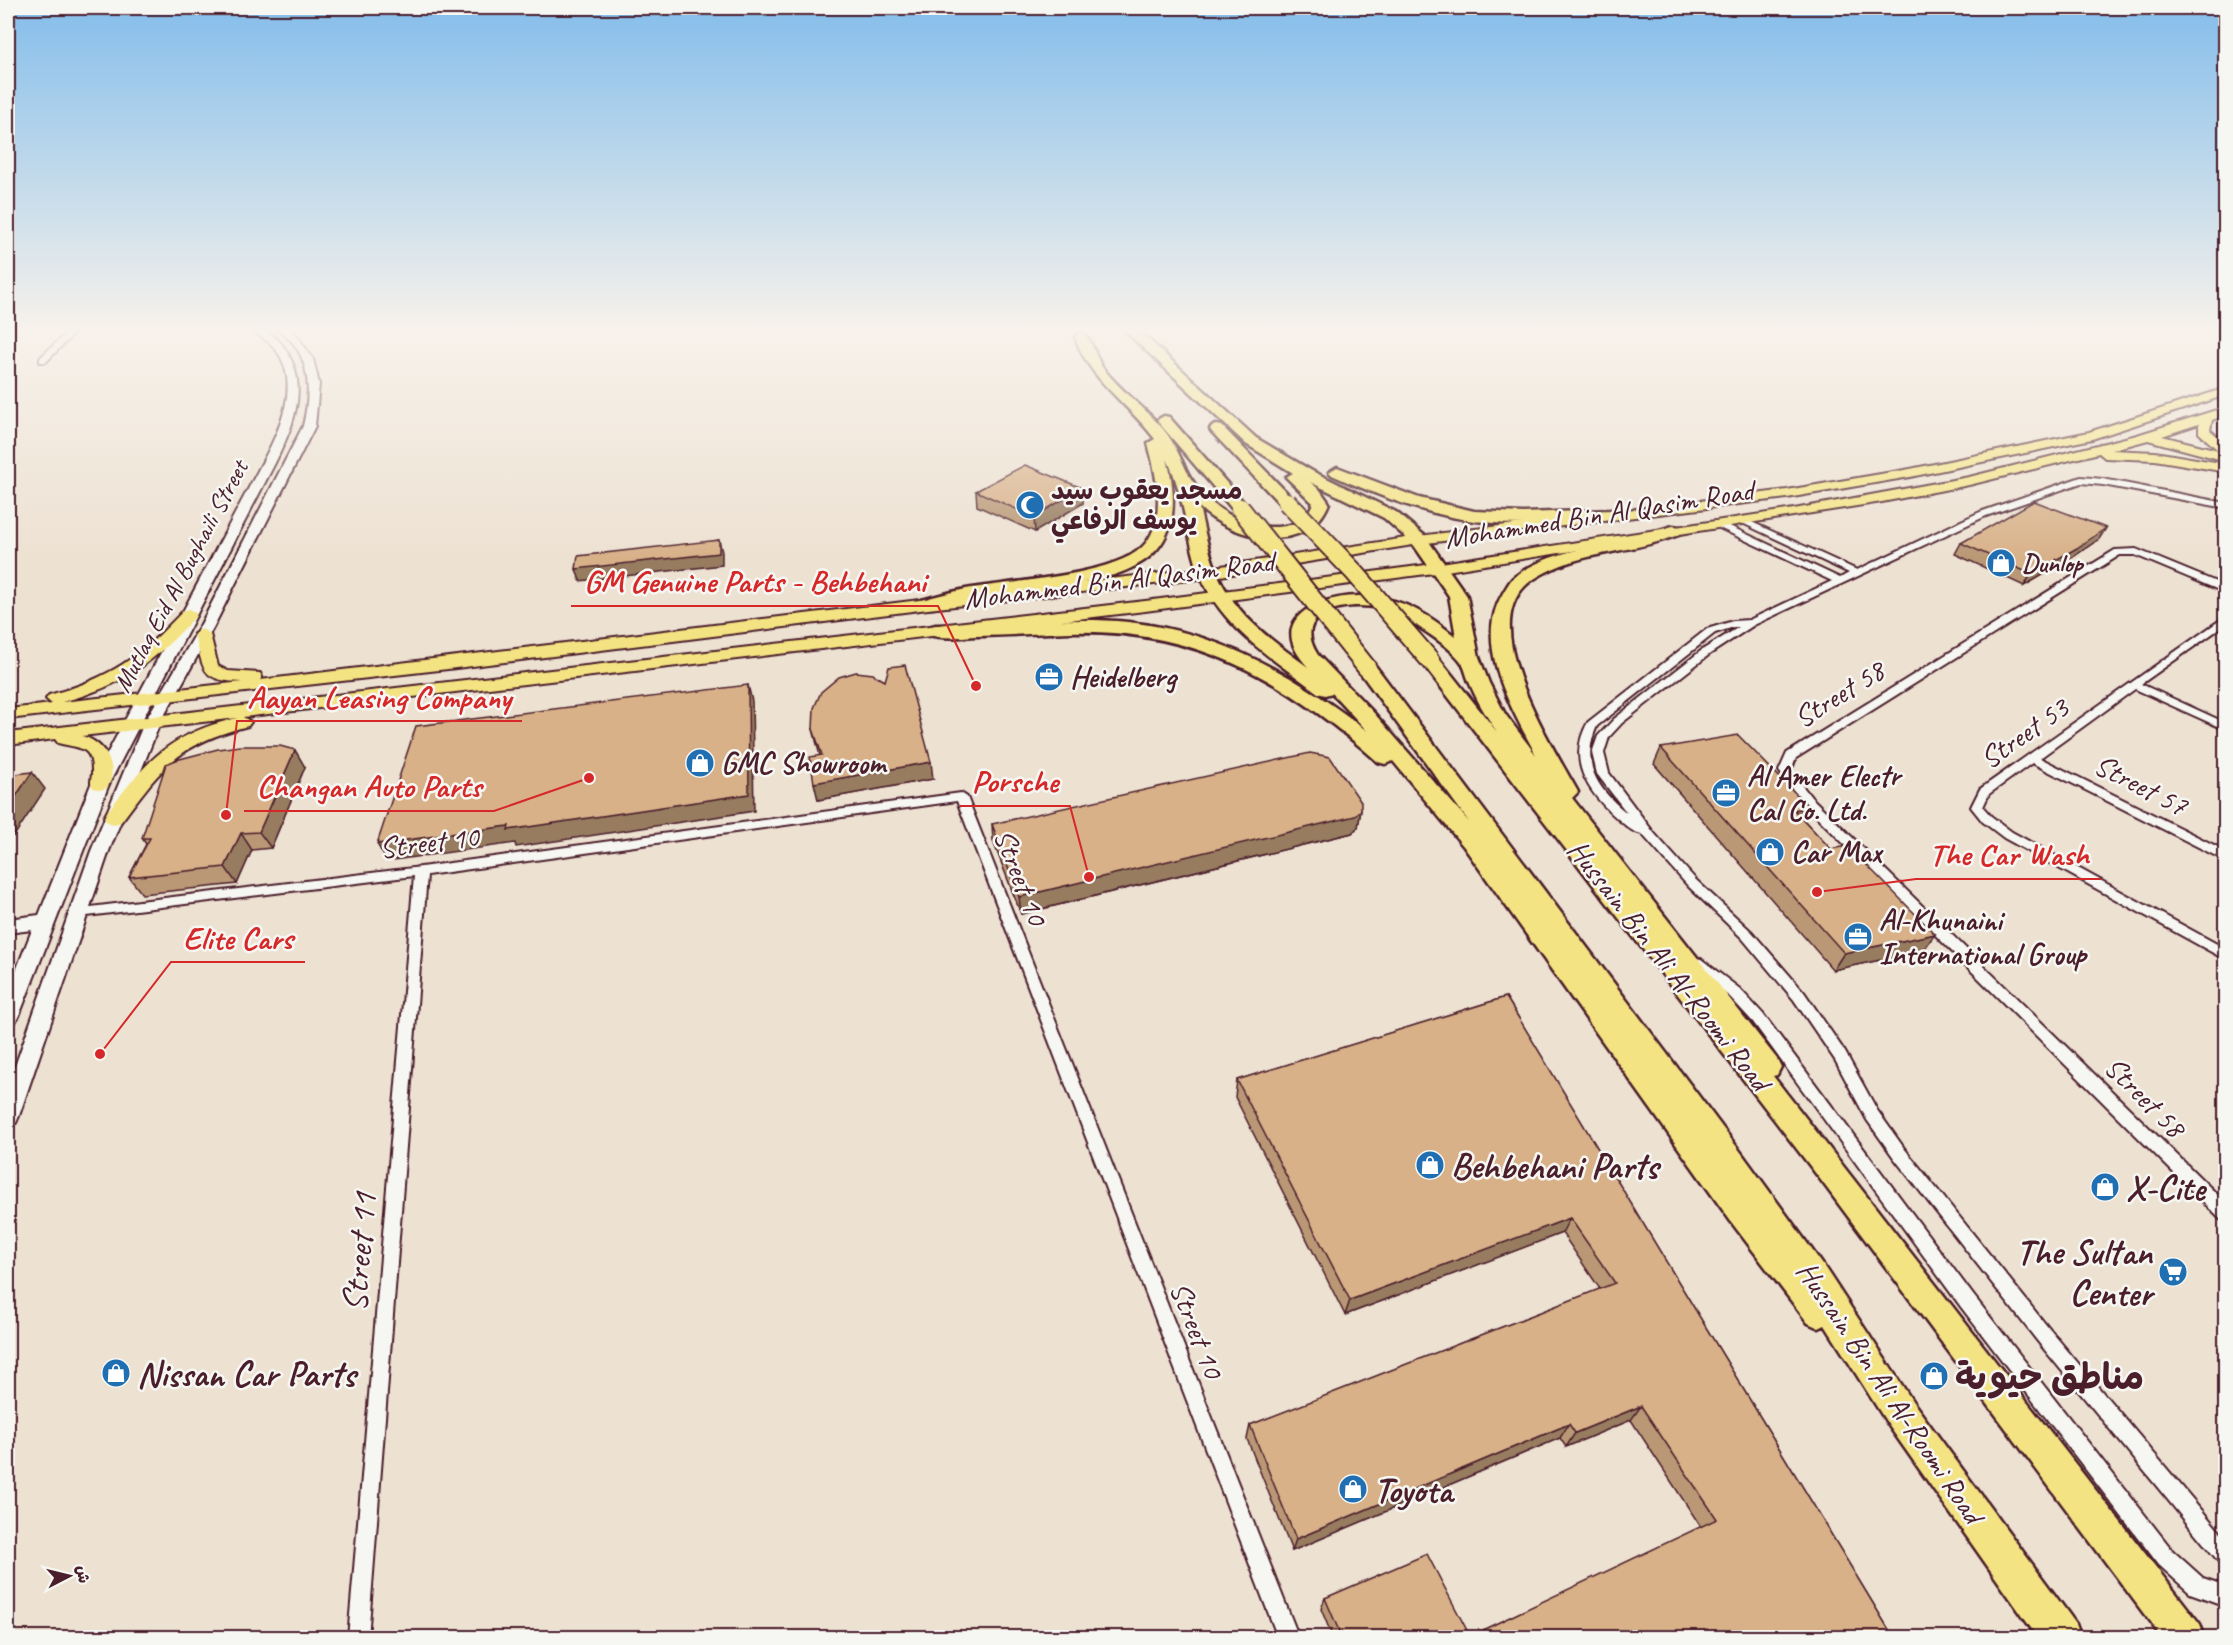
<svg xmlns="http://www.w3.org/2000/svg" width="2233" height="1645" font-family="Caveat,'Playpen Sans Arabic',sans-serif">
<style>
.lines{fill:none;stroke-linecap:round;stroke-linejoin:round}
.street-casing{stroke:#4a1f2b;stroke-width:4}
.secondary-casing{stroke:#4a1f2b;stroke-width:4}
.primary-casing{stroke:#4a1f2b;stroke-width:4}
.highway-casing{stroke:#4a1f2b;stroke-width:5}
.street{fill:#f6f6f2;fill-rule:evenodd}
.secondary{fill:#f6f6f2;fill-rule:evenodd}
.primary{fill:#f4e382;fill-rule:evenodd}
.highway{fill:#f4e382;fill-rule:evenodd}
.highway-bridge-casing{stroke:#4a1f2b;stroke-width:22;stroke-linecap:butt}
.highway-bridge{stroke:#f4e382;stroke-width:18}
.wall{fill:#ba9876;stroke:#4a1f2b;stroke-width:1.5}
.shaded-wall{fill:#977c60;stroke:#4a1f2b;stroke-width:1.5}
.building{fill:#d8b189;stroke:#4a1f2b;stroke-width:1.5}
.labels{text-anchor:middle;stroke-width:5;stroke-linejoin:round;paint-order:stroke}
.far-poi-label{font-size:26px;font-weight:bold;fill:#4a1f2b;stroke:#f6f6f2;text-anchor:start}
.far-street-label{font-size:26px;fill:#4a1f2b;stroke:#f6f6f2}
.street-label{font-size:30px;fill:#4a1f2b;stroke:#f6f6f2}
.poi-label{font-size:30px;font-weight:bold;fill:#4a1f2b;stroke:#f6f6f2;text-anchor:start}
.near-poi-label{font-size:36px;font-weight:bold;fill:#4a1f2b;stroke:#f6f6f2;text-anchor:start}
.near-street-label{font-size:36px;fill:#4a1f2b;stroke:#f6f6f2}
.leader{fill:none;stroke:#d62828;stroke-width:2}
.callout-dot{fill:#d62828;stroke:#f6f6f2;stroke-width:2}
.callout-label{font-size:32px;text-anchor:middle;font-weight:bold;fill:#d62828;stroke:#f6f6f2;stroke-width:5;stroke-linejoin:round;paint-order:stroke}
</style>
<rect width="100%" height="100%" fill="#ede1d2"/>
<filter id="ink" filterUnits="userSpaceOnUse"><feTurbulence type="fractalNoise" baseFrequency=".0167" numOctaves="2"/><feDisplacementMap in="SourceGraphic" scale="12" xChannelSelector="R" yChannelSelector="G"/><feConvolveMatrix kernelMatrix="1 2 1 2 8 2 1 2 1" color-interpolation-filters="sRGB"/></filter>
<g filter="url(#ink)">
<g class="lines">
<g class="street-casing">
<g id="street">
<path d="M 73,327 L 80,327 L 46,362 L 40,362 L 40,358 Z"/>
<path d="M 2081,477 L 2103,479 L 2226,503 L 2226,508 L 2103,485 L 2081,483 L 1986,516 L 1754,625 L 1710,654 L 1622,723 L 1609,737 L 1604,753 L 1609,773 L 1654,833 L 1696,880 L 1752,932 L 1804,992 L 1845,1052 L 1877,1110 L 1904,1148 L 2051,1331 L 2226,1539 L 2226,1565 L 2219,1562 L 2039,1343 L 1894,1158 L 1867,1120 L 1835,1060 L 1794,1000 L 1742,938 L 1688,886 L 1642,834 C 1633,833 1625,825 1618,819 C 1588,793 1566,761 1588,722 L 1707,629 L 1733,621 L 1749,620 L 1832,581 L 1715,526 L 1715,522 L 1721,522 L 1840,578 L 1849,573 L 1738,521 L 1739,519 L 1745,519 L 1857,570 L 1980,512 ZM 1734,627 L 1739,627 L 1702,650 L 1614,719 L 1598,736 L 1592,753 L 1597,774 L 1627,813 C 1597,789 1580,764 1597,726 L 1715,633 Z"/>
<path d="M 2136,549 L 2226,586 L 2226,593 L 2135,555 L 2120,555 L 1796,758 L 1791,771 L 1811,797 L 2226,1203 L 2226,1221 L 2220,1219 L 1803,803 L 1779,771 L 1787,753 L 2115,550 Z"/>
<path d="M 2226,616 L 2226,624 L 2141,684 L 2226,723 L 2226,730 L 2135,689 L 2040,758 L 2226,851 L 2226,861 L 2032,763 L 1989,794 L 1983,807 L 1991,816 L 2012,832 L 2226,949 L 2226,960 L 2004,838 L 1983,822 L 1971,807 L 1980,789 Z"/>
<path d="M 961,793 L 967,797 L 1299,1638 L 1278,1638 L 957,801 L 427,875 L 368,1638 L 348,1638 L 414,876 L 79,917 L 74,915 L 73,912 L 74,909 L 421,867 Z"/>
<path d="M 1696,958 L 1701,959 L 1740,989 L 1763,1014 L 1973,1295 L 2173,1551 L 2203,1578 L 2226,1586 L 2226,1606 L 2190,1593 L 2159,1565 L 1961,1307 L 1753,1022 L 1730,997 L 1691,967 L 1689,963 L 1691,959 Z"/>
</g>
</g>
<g class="secondary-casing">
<g id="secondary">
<path d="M 248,327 C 263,327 274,334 283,346 C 311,384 294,425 275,463 L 109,784 L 19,1016 L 15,1022 L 8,1024 L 8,991 L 32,930 L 8,933 L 8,919 L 39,915 L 91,784 L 262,463 C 281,428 304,378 271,344 C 264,338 255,334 248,327 Z"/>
<path d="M 276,327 L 288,327 L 296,334 L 313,359 L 319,384 L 315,426 L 213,628 L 160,723 L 109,851 L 19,1116 L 16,1123 L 8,1126 L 8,1086 L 91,851 L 144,723 L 199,628 L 303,426 C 309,400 312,371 296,347 C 291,339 283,334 276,327 Z"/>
</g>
</g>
<g class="primary-casing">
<g id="primary">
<path d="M 2226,388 L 2226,395 L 2092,439 L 1910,477 L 1787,498 L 1419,544 L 1208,578 L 928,609 L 448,669 L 8,719 L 8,709 L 52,704 L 46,699 L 49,695 C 111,678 140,657 183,611 L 189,609 L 197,614 L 195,617 C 152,664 124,685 62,702 L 242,682 C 198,681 205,668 194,634 L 202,629 L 210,634 L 218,666 L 228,671 L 260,673 L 262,677 L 260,680 L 928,599 L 1208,568 L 1419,536 L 1787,490 L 1910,469 L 2089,432 Z"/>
<path d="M 2226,407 L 2226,415 L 2212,420 L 2210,430 L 2226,444 L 2226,461 L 2148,440 L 2111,450 L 2155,452 L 2226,464 L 2226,470 L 2221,471 L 2155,460 L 2105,458 L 2099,453 L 1969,485 L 1882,502 L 1434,573 L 1145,611 L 243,717 L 251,722 L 248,726 C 178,744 163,766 121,822 L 114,824 L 107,822 L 104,817 L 107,812 C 149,759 169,734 237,718 L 82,736 C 104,742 120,767 107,788 L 100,790 L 93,788 C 90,783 91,781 92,774 C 93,745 80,749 58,743 L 55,739 L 8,745 L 8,733 L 1145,601 L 1434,564 L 1794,509 L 1969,477 L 2137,435 ZM 2199,424 L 2199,433 L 2218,450 L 2162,436 Z"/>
</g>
</g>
<g class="highway-casing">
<g id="highway">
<path d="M 1121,327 L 1135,327 L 1256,438 L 1312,471 L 1396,512 L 1425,536 L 1467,596 L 1479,657 L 1489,683 L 1505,714 L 1536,755 C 1512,709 1472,643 1503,593 C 1506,588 1509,582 1513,578 C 1546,552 1590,548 1629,539 C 1644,536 1658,530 1673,526 L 1679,527 L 1681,531 L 1679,535 L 1664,540 C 1629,551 1590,553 1557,567 C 1547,571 1532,579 1525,586 C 1478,632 1553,747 1578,792 L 1572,798 L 1777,1059 L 1781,1067 L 1777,1075 L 1773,1076 L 2200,1624 L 2205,1638 L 2162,1638 L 1820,1179 L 1423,664 L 1420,660 L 1423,656 L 1437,656 L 1497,732 C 1487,717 1477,701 1470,684 C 1466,676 1465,665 1459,659 C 1450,648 1435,638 1423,630 C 1410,620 1395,612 1378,608 C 1346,601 1290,612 1318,655 L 1373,712 L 1469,822 L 1357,668 L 1360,664 L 1374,664 L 1740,1151 L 1823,1265 L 1913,1402 L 2076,1624 L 2081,1638 L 2038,1638 L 1889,1426 L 1825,1325 L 1819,1328 L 1808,1323 L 1732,1223 L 1464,847 L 1393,761 L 1385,764 L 1378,762 C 1285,680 1198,629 1071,632 C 1039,633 1007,636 975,636 C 960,637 944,639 929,635 L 927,631 L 929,627 L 936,625 C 1000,626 1065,616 1128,622 C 1217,631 1298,676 1367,731 L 1332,693 L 1325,695 L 1318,693 C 1273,659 1218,626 1198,569 C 1186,533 1184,494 1167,459 C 1199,584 1096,579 1007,593 C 990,596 933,611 922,608 L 919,604 L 922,600 C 936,596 951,592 966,589 C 1008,581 1119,576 1145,544 C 1167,518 1156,473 1148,443 L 1155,439 C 1128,403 1090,381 1075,337 L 1081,333 C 1091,336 1096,358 1102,367 C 1119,390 1145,407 1163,429 C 1176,444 1181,461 1190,477 C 1208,507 1242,528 1278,527 C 1295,526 1307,519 1313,503 L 1286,477 L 1293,473 L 1246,444 ZM 1310,482 L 1384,518 L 1413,544 L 1449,596 L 1456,637 C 1432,617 1406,600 1374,597 C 1329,591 1259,615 1308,667 C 1272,641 1233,614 1216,570 C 1208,550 1204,528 1199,507 C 1232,540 1308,557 1329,503 L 1320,490 Z"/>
<path d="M 1164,416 L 1169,417 L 1246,505 L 1248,508 L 1246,511 L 1234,511 L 1159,423 L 1157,420 Z"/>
<path d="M 1217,425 L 1222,426 L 1293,499 L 1295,502 L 1293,505 L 1281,505 L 1212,432 L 1210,429 L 1212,426 Z"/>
<path d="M 1337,467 L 1419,498 L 1474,511 L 1523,513 L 1613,510 L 1621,515 L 1613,520 C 1573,520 1533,526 1494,523 C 1437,519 1383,498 1332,475 L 1329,472 Z"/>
</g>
</g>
<use href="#street" class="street"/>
<use href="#secondary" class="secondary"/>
<use href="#primary" class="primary"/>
<use href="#highway" class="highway"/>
<g class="highway-bridge-casing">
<g id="highway-bridge">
<path d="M 1287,502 L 1355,573 L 1430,660"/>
<path d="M 1240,508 L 1367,668"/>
</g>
</g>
<use href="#highway-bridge" class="highway-bridge"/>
</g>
<g class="wall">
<path d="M 1082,488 L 1083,503 L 1035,532 L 977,506 L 976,491 Z"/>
<path d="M 2106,528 L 2099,539 L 2070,559 L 2024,586 L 1955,554 L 1961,543 Z"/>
<path d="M 813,729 L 933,779 L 818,800 L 820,756 Z"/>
<path d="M 1661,748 L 1809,807 L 1803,819 L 1923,951 L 1833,970 L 1654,764 Z"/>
<path d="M 305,767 L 271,848 L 252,850 L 237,884 L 142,894 L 129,877 L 146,844 L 142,838 Z"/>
<path d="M 1361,810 L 1358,827 L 1352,833 L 1021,914 L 993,841 L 992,824 Z"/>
<path d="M 1506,997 L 1894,1638 L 1333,1638 L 1321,1609 L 1325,1598 L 1470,1636 L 1701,1527 L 1631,1420 L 1566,1447 L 1560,1438 L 1292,1551 L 1247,1439 L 1250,1425 L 1600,1289 L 1562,1233 L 1345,1315 L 1235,1097 L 1237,1080 Z"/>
</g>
<g class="shaded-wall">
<path d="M 1082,488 L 1083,503 L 1035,532 L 1034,517 Z"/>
<path d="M 2106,528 L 2099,539 L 2070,559 L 2024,586 L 2031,574 Z"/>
<path d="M 719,540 L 722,552 L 722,565 L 580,581 L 576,569 Z"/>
<path d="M 748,685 L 752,701 L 754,811 L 516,847 L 515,843 L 387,861 L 377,844 Z"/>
<path d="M 295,750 L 305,767 L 271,848 L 259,832 Z"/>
<path d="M 931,762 L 933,779 L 818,800 L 814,783 Z"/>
<path d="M 32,772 L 45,789 L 14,836 L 8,837 L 8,808 Z"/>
<path d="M 1809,807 L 1801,823 L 1794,810 Z"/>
<path d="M 1361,810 L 1358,827 L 1352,833 L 1021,914 L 1019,897 Z"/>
<path d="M 241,833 L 252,850 L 237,884 L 225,867 Z"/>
<path d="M 1935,934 L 1923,951 L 1833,970 L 1844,953 Z"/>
<path d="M 1570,1218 L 1562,1233 L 1345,1315 L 1350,1300 Z"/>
<path d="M 1641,1406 L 1631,1420 L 1566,1447 L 1575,1433 Z"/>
<path d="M 1569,1424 L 1560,1438 L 1292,1551 L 1296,1539 Z"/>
</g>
<g class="building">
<path d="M 1025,465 L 1082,488 L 1034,517 L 976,491 Z"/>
<path d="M 2034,501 L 2106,528 L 2077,548 L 2031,574 L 1961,543 Z"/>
<path d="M 719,540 L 719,553 L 576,569 L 578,556 Z"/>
<path d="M 905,665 L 931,762 L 814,783 L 810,757 L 822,755 L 813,729 L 814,708 L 821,692 L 839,677 L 856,672 L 873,674 L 885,681 L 889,667 Z"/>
<path d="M 748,685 L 749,794 L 508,830 L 509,826 L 377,844 L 416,726 Z"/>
<path d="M 1738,735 L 1809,807 L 1794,810 L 1831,849 L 1848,846 L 1935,934 L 1844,953 L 1661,748 Z"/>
<path d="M 240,746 L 280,746 L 295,750 L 259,832 L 241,833 L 225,867 L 129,877 L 150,838 L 142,838 L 166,764 L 176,760 L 218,749 Z"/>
<path d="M 1310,753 L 1330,757 L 1361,802 L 1361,810 L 1355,816 L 1019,897 L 992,824 Z"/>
<path d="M 32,772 L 8,808 L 8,775 Z"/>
<path d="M 1506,997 L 1894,1638 L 1342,1638 L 1325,1598 L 1427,1554 L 1470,1636 L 1717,1519 L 1641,1406 L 1575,1433 L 1569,1424 L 1296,1539 L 1250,1425 L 1615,1283 L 1570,1218 L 1350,1300 L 1237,1080 Z"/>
</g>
</g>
<linearGradient id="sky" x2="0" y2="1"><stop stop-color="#84bdeb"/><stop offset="0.59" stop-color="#f7f2eb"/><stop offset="1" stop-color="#f7f2eb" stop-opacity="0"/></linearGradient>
<rect width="2233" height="558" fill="url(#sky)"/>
<defs>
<g id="mosque-disc" transform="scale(1.5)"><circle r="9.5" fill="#1f6fb2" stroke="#f6f6f2"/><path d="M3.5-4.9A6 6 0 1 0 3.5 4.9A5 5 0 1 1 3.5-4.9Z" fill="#fff"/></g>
<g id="shop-disc" transform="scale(1.5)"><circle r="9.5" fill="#1f6fb2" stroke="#f6f6f2"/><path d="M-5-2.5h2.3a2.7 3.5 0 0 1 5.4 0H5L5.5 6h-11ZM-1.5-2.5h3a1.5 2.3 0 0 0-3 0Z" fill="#fff"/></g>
<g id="office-disc" transform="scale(1.5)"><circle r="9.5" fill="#1f6fb2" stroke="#f6f6f2"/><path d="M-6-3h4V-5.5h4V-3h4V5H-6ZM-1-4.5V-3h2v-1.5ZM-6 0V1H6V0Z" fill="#fff"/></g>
<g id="supermarket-disc" transform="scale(1.5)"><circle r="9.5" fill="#1f6fb2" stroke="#f6f6f2"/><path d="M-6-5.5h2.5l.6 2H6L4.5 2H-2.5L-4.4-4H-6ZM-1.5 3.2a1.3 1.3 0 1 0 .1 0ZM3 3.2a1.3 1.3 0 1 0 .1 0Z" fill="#fff"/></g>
</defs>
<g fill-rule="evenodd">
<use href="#mosque-disc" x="1030" y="505"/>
<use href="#shop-disc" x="2001" y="563"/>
<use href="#office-disc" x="1049" y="677"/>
<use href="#shop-disc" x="700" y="763"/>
<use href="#office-disc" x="1726" y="793"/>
<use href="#shop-disc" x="1770" y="852"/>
<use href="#office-disc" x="1858" y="937"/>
<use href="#shop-disc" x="1430" y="1165"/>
<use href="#shop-disc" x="2105" y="1187"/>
<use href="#supermarket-disc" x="2173" y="1272"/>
<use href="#shop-disc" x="116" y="1373"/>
<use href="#shop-disc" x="1934" y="1376"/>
<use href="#shop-disc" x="1353" y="1489"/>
</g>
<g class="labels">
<g class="far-poi-label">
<text x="1051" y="499">مسجد يعقوب سيد<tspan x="1051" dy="30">يوسف الرفاعي</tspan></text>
<text x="2022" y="572">Dunlop</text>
</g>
<g class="far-street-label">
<text transform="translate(180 576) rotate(-62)" y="9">Mutlaq Eid Al Bughaili Street</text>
</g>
<g class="street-label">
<text transform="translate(1599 514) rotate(-9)" y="10">Mohammed Bin Al Qasim Road</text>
<text transform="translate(1119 580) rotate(-7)" y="10">Mohammed Bin Al Qasim Road</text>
<text transform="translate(1839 694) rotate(-32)" y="10">Street 58</text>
<text transform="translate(2024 733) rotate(-35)" y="10">Street 53</text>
<text transform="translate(2141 785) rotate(27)" y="10">Street 57</text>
<text transform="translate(429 842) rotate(-7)" y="10">Street 10</text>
<text transform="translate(1021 877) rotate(69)" y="10">Street 10</text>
<text transform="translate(1669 965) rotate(52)" y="10">Hussain Bin Ali Al-Roomi Road</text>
<text transform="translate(2145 1097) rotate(45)" y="10">Street 58</text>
<text transform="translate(1197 1330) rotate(69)" y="10">Street 10</text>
<text transform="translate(1890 1392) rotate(56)" y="10">Hussain Bin Ali Al-Roomi Road</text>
</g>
<g class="poi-label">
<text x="1070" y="687">Heidelberg</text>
<text x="721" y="773">GMC Showroom</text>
<text x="1747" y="786">Al Amer Electr<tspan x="1747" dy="34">Cal Co. Ltd.</tspan></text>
<text x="1791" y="862">Car Max</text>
<text x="1879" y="930">Al-Khunaini<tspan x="1879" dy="34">International Group</tspan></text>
</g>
<g class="near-poi-label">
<text x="1451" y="1178">Behbehani Parts</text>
<text x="2126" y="1200">X-Cite</text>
<text x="2152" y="1264" text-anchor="end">The Sultan<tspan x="2152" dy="41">Center</tspan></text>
<text x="137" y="1386">Nissan Car Parts</text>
<text x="1955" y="1389">مناطق حيوية</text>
<text x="1374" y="1502">Toyota</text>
</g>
<g class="near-street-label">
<text transform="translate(358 1252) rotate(-85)" y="13">Street 11</text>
</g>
</g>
<path class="leader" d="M976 686L938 606H571M226 815L237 721H522M1089 877L1070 806H960M589 778L494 811H244M1817 892L1916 879H2101M100 1054L171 962H305"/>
<g class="callout-dot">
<circle cx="976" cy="686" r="6"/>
<circle cx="226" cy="815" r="6"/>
<circle cx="1089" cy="877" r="6"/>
<circle cx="589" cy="778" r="6"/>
<circle cx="1817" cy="892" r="6"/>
<circle cx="100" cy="1054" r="6"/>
</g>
<g class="callout-label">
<text x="755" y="592">GM Genuine Parts - Behbehani</text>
<text x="379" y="708">Aayan Leasing Company</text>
<text x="1015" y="792">Porsche</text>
<text x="369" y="797">Changan Auto Parts</text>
<text x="2009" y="865">The Car Wash</text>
<text x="238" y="949">Elite Cars</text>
</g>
<rect width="2233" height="1645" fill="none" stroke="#f6f6f2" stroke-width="30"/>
<rect x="15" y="15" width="2203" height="1615" fill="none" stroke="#4a1f2b" stroke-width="2" filter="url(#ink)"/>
<g transform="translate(69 1576) rotate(83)" stroke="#f6f6f2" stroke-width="4.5" paint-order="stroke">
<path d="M0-4.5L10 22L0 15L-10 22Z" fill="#4a1f2b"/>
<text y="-9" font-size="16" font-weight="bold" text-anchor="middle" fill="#4a1f2b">ش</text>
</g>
</svg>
